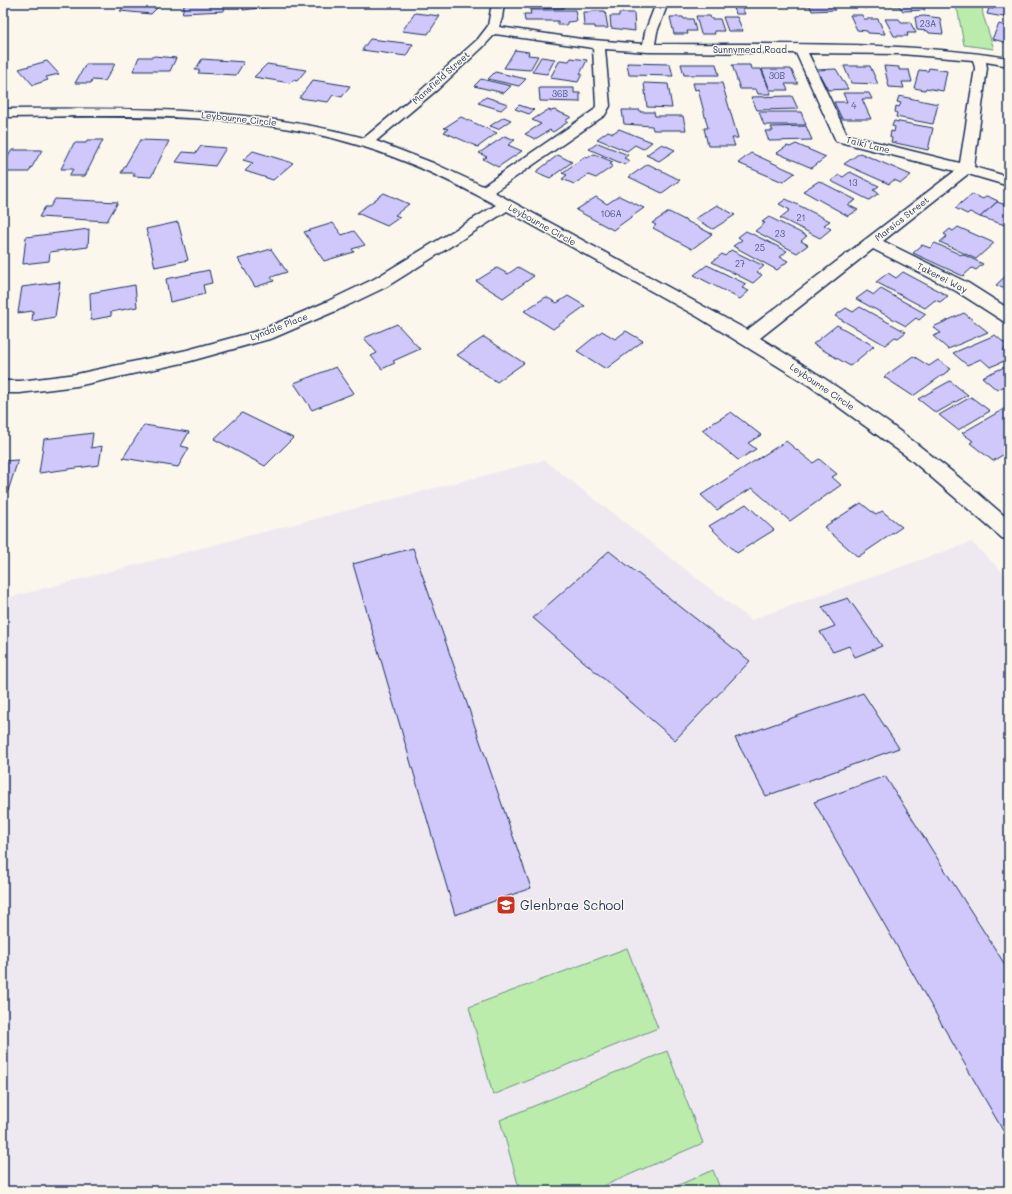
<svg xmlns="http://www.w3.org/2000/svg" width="1012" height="1194" font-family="Mali,sans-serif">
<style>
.built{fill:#eee9f0}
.green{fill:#bbecab;stroke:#6b8e84}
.building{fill:#d0c8fb;stroke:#1b2f5e}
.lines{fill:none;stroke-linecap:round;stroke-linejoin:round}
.street-casing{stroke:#1b2f5e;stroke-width:3}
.street{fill:#fbf7ec;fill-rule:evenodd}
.labels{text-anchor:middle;stroke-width:3;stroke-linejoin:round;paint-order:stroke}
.number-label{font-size:9px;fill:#485585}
.far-street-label{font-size:9px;fill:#1b2f5e;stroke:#fbf7ec}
.near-poi-label{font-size:13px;fill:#1b2f5e;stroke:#fbf7ec;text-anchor:start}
</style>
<rect width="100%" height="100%" fill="#fbf7ec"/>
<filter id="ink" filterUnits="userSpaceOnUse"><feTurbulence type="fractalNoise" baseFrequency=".025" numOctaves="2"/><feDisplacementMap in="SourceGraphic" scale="8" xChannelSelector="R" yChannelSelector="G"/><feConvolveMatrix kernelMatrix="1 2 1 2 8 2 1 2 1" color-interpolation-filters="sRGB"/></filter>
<g filter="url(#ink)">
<path class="built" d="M 544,460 L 751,620 L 971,542 L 1009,578 L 1009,1191 L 3,1191 L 3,599 Z"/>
<g class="green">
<path d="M 953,3 L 982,3 L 983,15 L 994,49 L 964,45 L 958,12 Z"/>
<path d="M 627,948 L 658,1028 L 493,1095 L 469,1007 Z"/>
<path d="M 667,1051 L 703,1143 L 592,1191 L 520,1191 L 500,1120 Z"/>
<path d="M 713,1170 L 721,1191 L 665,1191 Z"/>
</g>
<g class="building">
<path d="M 128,3 L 162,3 L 151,14 L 120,11 Z"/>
<path d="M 185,3 L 225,3 L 224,11 L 182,13 Z"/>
<path d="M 242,3 L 276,3 L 277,6 L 243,10 Z"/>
<path d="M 529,3 L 563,3 L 564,8 L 529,9 Z"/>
<path d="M 683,3 L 720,3 L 721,6 L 684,6 Z"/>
<path d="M 801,3 L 831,3 L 835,10 L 812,11 L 810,6 L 803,6 Z"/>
<path d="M 851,3 L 865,3 L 867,8 L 853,7 Z"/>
<path d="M 888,3 L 924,3 L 926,6 L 922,6 L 925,10 L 903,11 L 899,6 L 889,6 Z"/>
<path d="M 995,5 L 1009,8 L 1009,18 L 987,14 L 989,8 L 993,9 Z"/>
<path d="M 734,8 L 742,8 L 745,14 L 736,14 Z"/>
<path d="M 530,10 L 575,10 L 577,21 L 567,22 L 567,25 L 558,25 L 558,21 L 525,21 L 524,14 L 531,14 Z"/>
<path d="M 592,11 L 605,11 L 608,28 L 595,28 L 595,26 L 584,26 L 583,12 L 592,12 Z"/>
<path d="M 415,13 L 440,16 L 428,34 L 402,31 Z"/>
<path d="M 619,13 L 634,13 L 635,31 L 611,28 L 610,16 L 619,16 Z"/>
<path d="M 850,15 L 862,15 L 864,19 L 878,19 L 885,34 L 868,33 L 867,31 L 857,30 Z"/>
<path d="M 696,16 L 710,16 L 711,19 L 720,19 L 724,31 L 714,31 L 715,34 L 701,34 Z"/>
<path d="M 924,16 L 940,18 L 943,34 L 929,33 L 928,31 L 917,30 L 915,17 Z"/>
<path d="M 670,17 L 683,17 L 684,19 L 693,19 L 696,31 L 687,31 L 688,34 L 674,34 Z"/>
<path d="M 723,17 L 737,17 L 743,31 L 728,31 Z"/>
<path d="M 885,19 L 899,19 L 901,22 L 910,22 L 916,33 L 907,33 L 908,36 L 894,36 Z"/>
<path d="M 999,24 L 1009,27 L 1008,43 L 992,39 Z"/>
<path d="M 370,39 L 413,44 L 406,56 L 362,50 Z"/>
<path d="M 515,50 L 529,52 L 528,55 L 538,56 L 530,70 L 504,68 Z"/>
<path d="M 154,56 L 176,58 L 170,71 L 133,71 L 139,57 L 153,57 Z"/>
<path d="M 541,57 L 555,59 L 547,74 L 532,72 Z"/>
<path d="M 571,58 L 587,60 L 580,74 L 582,74 L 578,82 L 550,78 L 560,60 L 569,61 Z"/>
<path d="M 202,59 L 244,62 L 236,75 L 198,73 L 200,70 L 195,70 Z"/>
<path d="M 47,61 L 59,74 L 46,77 L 48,80 L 33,85 L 19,69 Z"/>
<path d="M 627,63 L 670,64 L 673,76 L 629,75 Z"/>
<path d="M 86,64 L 115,64 L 105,81 L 92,80 L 91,83 L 75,83 Z"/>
<path d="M 267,64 L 306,70 L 297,81 L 293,80 L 290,83 L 254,77 Z"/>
<path d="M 681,64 L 716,64 L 719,75 L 684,75 Z"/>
<path d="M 732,65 L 750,65 L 751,69 L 761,69 L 771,94 L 758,94 L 756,89 L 740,89 Z"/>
<path d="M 844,66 L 870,66 L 878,84 L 851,83 Z"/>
<path d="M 884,66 L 899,67 L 899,70 L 909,70 L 912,82 L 902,82 L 904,88 L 889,87 Z"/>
<path d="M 929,68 L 947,71 L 943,91 L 926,88 L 925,90 L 914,88 L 919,70 L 928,71 Z"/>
<path d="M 762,69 L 791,69 L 798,84 L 785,84 L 788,90 L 770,90 Z"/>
<path d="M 836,69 L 848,89 L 828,90 L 817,70 Z"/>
<path d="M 495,72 L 526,79 L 519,86 L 488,79 Z"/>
<path d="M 481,79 L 511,86 L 504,93 L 474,86 Z"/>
<path d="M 313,80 L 350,86 L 342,97 L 333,95 L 328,102 L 299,98 Z"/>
<path d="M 644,83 L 668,84 L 672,108 L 647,107 Z"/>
<path d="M 693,83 L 722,83 L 738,138 L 732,138 L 735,146 L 708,146 L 704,128 L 708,128 L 698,89 L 695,90 Z"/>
<path d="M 539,88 L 574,88 L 574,93 L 580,93 L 580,102 L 540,101 Z"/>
<path d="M 843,93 L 869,93 L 872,99 L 862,99 L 871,119 L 842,119 L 834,102 L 847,102 Z"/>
<path d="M 792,96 L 798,109 L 757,110 L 751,97 Z"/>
<path d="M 899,96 L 938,104 L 933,124 L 896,117 L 897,113 L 895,112 L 896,106 L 899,107 L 901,103 L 897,102 Z"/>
<path d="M 486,97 L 508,104 L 501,110 L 478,103 Z"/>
<path d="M 519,105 L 534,110 L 529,114 L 515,109 Z"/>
<path d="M 548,110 L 551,111 L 554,110 L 571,117 L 565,121 L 568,122 L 553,132 L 550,130 L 535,139 L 525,134 L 541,124 L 532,120 Z"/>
<path d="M 622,110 L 640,110 L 640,112 L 654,112 L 655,116 L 683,116 L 686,130 L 653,130 L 652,126 L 624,124 Z"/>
<path d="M 759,112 L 801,112 L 806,125 L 764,125 Z"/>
<path d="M 461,117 L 497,133 L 478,147 L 444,132 L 448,129 L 444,128 Z"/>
<path d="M 504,117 L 511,120 L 498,129 L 490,126 Z"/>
<path d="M 894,121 L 933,128 L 928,150 L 891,142 L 892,138 L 890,137 L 891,131 L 894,132 L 895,127 L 892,126 Z"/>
<path d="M 806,126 L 812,140 L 769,141 L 765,131 L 773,131 L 771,127 Z"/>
<path d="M 619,129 L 652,142 L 643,149 L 635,145 L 627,151 L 597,139 L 608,131 L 613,133 Z"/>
<path d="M 505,136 L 515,140 L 508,145 L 522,151 L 498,167 L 483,159 L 487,157 L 479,153 Z"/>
<path d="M 87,140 L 103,140 L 85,176 L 69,176 L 73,169 L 61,169 L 74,143 L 86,143 Z"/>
<path d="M 140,140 L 169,141 L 151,177 L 133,176 L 135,173 L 121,173 Z"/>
<path d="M 598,143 L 628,155 L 624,158 L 630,161 L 625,165 L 589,149 Z"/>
<path d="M 662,144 L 675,150 L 659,161 L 646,155 Z"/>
<path d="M 796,144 L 826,157 L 812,168 L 777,153 L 787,146 L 790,147 Z"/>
<path d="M 201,146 L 226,148 L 215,166 L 176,162 L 183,152 L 196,153 Z"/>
<path d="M 12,150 L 42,150 L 29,172 L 3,172 L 3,161 L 5,161 Z"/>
<path d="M 253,151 L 293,163 L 273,180 L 245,171 L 253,163 L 243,160 Z"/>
<path d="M 751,153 L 795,173 L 783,182 L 738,163 Z"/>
<path d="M 860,153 L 911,175 L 901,183 L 894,180 L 889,184 L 844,164 Z"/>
<path d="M 594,154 L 613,162 L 610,164 L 613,166 L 596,178 L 588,175 L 574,184 L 562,179 L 567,175 L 562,173 L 584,157 L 587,158 Z"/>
<path d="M 558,155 L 572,162 L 550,178 L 536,172 Z"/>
<path d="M 648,164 L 680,180 L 662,193 L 629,177 Z"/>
<path d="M 850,172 L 879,186 L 873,190 L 879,193 L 869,200 L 831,181 L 839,175 L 843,177 Z"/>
<path d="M 819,181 L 856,200 L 848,205 L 858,210 L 848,216 L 803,191 Z"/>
<path d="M 384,193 L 409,204 L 395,215 L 400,217 L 387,226 L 357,213 Z"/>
<path d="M 972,194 L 983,199 L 987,196 L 998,201 L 980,217 L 970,212 L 967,214 L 955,208 Z"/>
<path d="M 619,196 L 644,208 L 613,230 L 576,210 L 596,197 L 607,204 Z"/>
<path d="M 55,199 L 118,202 L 107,221 L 39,217 L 45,207 L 50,207 Z"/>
<path d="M 786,199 L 830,221 L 824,225 L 831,229 L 820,238 L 780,218 L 790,210 L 779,204 Z"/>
<path d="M 997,202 L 1009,206 L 1009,222 L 1005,225 L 980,217 Z"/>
<path d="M 717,205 L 735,215 L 713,229 L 695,219 Z"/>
<path d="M 669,212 L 712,234 L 692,249 L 653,228 L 656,225 L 652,223 Z"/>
<path d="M 769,217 L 807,236 L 801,241 L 808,245 L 797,253 L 755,231 L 765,223 L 762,222 Z"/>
<path d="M 178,222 L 188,260 L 155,267 L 146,229 Z"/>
<path d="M 333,223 L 342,235 L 354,231 L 365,245 L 352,249 L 354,252 L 324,261 L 304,232 Z"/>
<path d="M 958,227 L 994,243 L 976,259 L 940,242 L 947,236 L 944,234 L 950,229 L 953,231 Z"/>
<path d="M 89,229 L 88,247 L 50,252 L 49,261 L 23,264 L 26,237 Z"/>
<path d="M 746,231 L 787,251 L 780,257 L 788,261 L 777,270 L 733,246 L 742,240 L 738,237 Z"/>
<path d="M 935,243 L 961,255 L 962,254 L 983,264 L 976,270 L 972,268 L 963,276 L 913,253 L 922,245 L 930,248 Z"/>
<path d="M 271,249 L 287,272 L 271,277 L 274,281 L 255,287 L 238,259 Z"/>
<path d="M 731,250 L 764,266 L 757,272 L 762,275 L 753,283 L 712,262 L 722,254 L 725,256 Z"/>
<path d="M 707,265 L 746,284 L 742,288 L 749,291 L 740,299 L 694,275 Z"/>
<path d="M 518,267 L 534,276 L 503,298 L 476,281 L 497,268 L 508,274 Z"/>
<path d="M 209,270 L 212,283 L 203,285 L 205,294 L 170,302 L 166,279 Z"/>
<path d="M 903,272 L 948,296 L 940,302 L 935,300 L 925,308 L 876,282 L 888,273 L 896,278 Z"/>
<path d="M 1009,273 L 1009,291 L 996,285 Z"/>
<path d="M 60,282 L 55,317 L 32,321 L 33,311 L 18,313 L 22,287 Z"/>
<path d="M 135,285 L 137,307 L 111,312 L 111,316 L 91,320 L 90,293 Z"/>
<path d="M 881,289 L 926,314 L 919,320 L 916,318 L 906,326 L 856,299 L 867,291 L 874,295 Z"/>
<path d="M 568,296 L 585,306 L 553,329 L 524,311 L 546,297 L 557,303 Z"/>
<path d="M 860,307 L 906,332 L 898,338 L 895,337 L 885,345 L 835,316 L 846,308 L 853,312 Z"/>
<path d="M 964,313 L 988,332 L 948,349 L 933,336 L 941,333 L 933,327 Z"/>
<path d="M 397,324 L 420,349 L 393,361 L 395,363 L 382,369 L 371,356 L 377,353 L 364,338 Z"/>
<path d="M 837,325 L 874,346 L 850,366 L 813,344 Z"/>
<path d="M 602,331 L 615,339 L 626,331 L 643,341 L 606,369 L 577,351 Z"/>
<path d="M 995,335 L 1009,347 L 1003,350 L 1009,355 L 1009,359 L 990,367 L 981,359 L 967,365 L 953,353 Z"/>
<path d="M 484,337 L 524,363 L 497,382 L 457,355 Z"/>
<path d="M 913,356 L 929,366 L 938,360 L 951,369 L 913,396 L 884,377 Z"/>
<path d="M 1009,365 L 1009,384 L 997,390 L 982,377 Z"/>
<path d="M 336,367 L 354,393 L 312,410 L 294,383 Z"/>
<path d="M 950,381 L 968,395 L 936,413 L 918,399 Z"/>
<path d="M 971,397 L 990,411 L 958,430 L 939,415 Z"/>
<path d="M 1009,406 L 1009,451 L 993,461 L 970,443 L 973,441 L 962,433 Z"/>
<path d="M 731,412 L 761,435 L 748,443 L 756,449 L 738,460 L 702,430 Z"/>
<path d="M 242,413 L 293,438 L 265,466 L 214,439 Z"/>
<path d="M 144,425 L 189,432 L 181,446 L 189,448 L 178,467 L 123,458 Z"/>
<path d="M 93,433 L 91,448 L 102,446 L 99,465 L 39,473 L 44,439 Z"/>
<path d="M 786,441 L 813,463 L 819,459 L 837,474 L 832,477 L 841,485 L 790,521 L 752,488 L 717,510 L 701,495 Z"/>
<path d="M 18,460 L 8,491 L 3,491 L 3,461 Z"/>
<path d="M 861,503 L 876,515 L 882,511 L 902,527 L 858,557 L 824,527 Z"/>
<path d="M 746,504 L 774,530 L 737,553 L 709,526 Z"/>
<path d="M 413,548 L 531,888 L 455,915 L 353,564 Z"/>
<path d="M 609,551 L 750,661 L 675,740 L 533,618 Z"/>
<path d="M 848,598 L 882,646 L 855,657 L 849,646 L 833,652 L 820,632 L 835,626 L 822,607 Z"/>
<path d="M 863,693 L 899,748 L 766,796 L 735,738 Z"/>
<path d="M 885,776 L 1009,971 L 1009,1141 L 814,802 Z"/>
</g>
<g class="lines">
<g class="street-casing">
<path id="street" d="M 492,3 L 504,3 L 502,18 L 499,27 L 581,39 L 643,44 L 645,32 L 656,3 L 668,3 L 657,32 L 655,44 C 772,45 893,40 1009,58 L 1009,66 L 986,62 L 987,68 L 974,167 L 1009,177 L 1009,186 L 968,174 L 883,241 L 968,283 L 1009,309 L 1009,323 L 1003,321 L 956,291 L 873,249 L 760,338 C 848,391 932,451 1009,520 L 1009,540 L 1002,538 L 909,458 L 810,386 L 698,317 L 507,211 L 386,287 L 338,310 L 273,338 L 187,362 L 77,386 L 20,393 L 3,393 L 3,381 L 20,381 L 77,374 L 187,350 L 261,330 L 326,302 L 374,279 L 496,205 C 453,182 408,160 361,146 C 246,110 122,116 3,117 L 3,109 C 124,108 245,106 364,138 L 418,93 L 478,39 L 488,26 ZM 495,34 L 593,48 L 596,106 L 594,110 L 483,186 L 433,163 L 376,141 L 438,89 L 482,48 ZM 605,49 L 648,52 L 796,53 L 836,141 L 955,171 L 747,330 L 494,192 L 605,115 L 610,106 ZM 808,53 L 901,54 L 973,60 L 975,68 L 960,163 L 847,135 Z"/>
</g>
<use href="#street" class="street"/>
</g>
</g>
<defs>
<g id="school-square" transform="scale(1)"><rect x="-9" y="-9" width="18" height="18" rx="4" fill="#c8321e" stroke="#fbf7ec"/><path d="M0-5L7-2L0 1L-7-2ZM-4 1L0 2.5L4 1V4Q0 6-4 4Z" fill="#fff"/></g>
</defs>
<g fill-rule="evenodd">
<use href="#school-square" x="506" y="905"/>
</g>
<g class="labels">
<g class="number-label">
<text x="928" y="27">23A</text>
<text x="777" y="79">30B</text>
<text x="560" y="97">36B</text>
<text x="854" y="109">4</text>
<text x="853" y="186">13</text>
<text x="611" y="217">106A</text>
<text x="801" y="221">21</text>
<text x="780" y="237">23</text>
<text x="760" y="251">25</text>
<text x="740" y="267">27</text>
</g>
<g class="far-street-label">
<text x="750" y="53">Sunnymead Road</text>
<text transform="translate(441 78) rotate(-42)" y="3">Mansfield Street</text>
<text transform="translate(239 119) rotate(6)" y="3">Leybourne Circle</text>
<text transform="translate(868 145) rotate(14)" y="3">Taiki Lane</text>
<text transform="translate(902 219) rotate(-38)" y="3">Marsics Street</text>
<text transform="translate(542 225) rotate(29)" y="3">Leybourne Circle</text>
<text transform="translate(942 278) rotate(27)" y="3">Takerei Way</text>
<text transform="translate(279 327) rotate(-21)" y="3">Lyndale Place</text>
<text transform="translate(822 387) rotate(34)" y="3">Leybourne Circle</text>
</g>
<g class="near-poi-label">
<text x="520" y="910">Glenbrae School</text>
</g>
</g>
<rect width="1012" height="1194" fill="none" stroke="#fbf7ec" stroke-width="16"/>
<rect x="8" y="8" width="996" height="1178" fill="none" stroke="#1b2f5e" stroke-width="1.5" filter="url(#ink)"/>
</svg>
